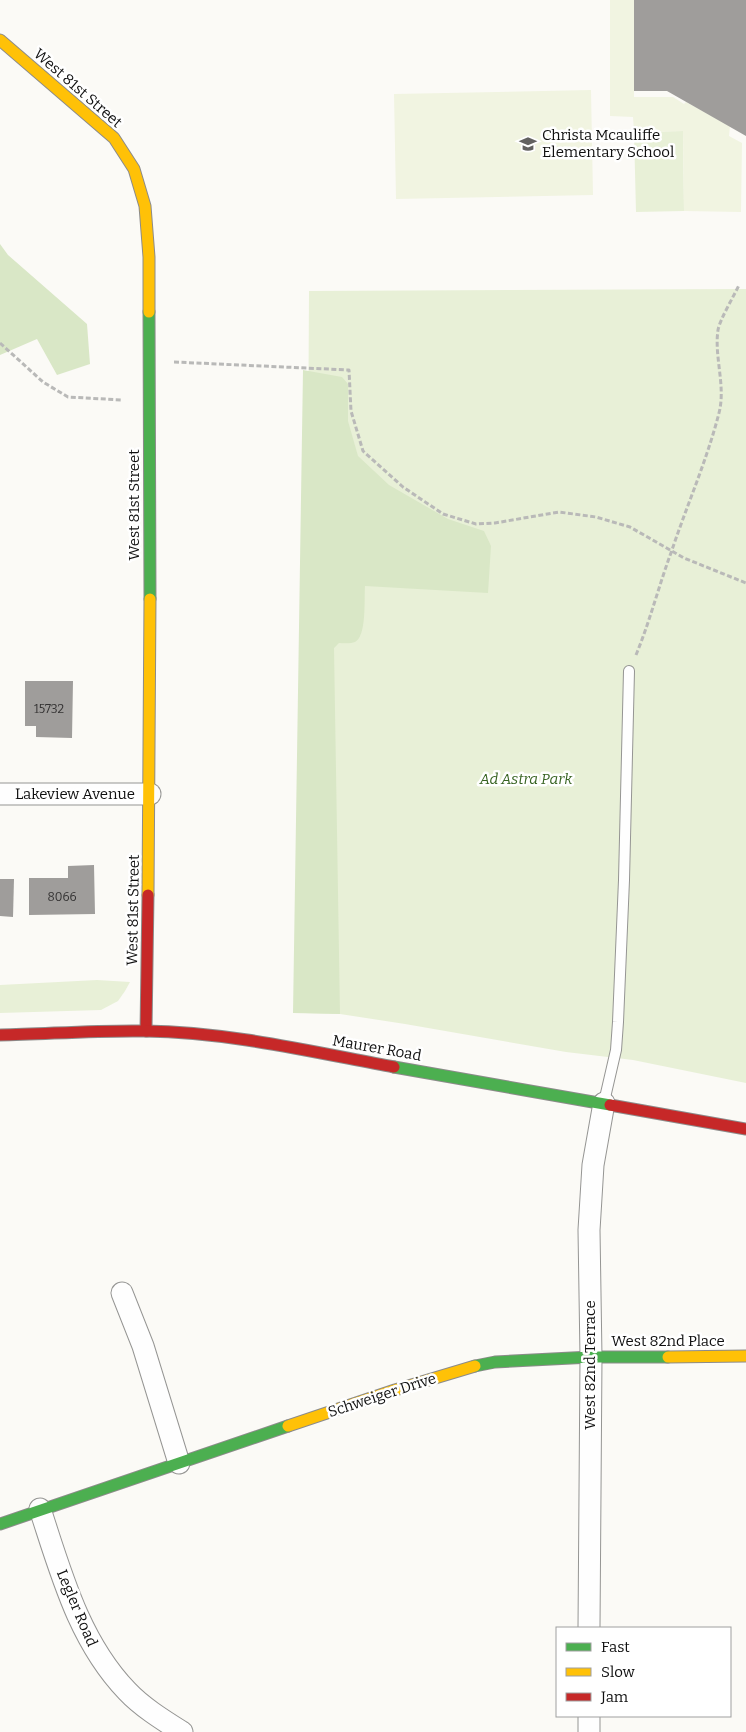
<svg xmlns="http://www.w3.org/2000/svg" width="746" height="1732" font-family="Bitter,serif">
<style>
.green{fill:#e8f0d7}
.forest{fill:#d9e7c6}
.pitch{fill:#f1f4e1}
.building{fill:#9f9d9b}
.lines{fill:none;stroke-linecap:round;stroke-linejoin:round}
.lane-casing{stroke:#959593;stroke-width:12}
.street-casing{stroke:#959593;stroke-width:23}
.fast-casing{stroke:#8c8b8a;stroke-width:13}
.slow-casing{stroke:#8c8b8a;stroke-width:13}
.jam-casing{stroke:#8c8b8a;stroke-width:13}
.path{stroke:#b9b9b8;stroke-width:3;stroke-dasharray:5 2.5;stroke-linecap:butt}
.lane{stroke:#fefefe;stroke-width:10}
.street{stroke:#fefefe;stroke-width:21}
.fast{stroke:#4caf50;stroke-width:11}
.slow{stroke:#ffc107;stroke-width:11}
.jam{stroke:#c62828;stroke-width:11}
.labels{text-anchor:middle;stroke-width:5;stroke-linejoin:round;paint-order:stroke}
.number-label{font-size:12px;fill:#333232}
.street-label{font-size:15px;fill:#0f0f0f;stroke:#fff}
.poi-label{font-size:15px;fill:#0f0f0f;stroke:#fff;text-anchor:start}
.park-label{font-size:15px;font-style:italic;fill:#386423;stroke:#fff}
</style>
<rect width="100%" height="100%" fill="#fbfaf6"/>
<g class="green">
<path d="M 683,131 L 684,211 L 636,212 L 634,132 Z"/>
<path d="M 746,289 L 746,1083 L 633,1060 L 566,1052 L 405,1024 L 340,1014 L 305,1013 L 309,291 Z"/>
<path d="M 97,980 L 130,982 L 125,991 L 118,1001 L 101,1010 L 0,1013 L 0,985 Z"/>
</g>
<g class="forest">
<path d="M 0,244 L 8,255 L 87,324 L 90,364 L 57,375 L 37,339 L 0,355 Z"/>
<path d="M 303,370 L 342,377 L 348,384 L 348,421 L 358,456 L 389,485 L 448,519 L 484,531 L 491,546 L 488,593 L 365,586 C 364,599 367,636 355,642 C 350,644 344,643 339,643 L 334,648 L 340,1014 L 293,1013 Z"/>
</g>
<g class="pitch">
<path d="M 610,0 L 634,0 L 634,97 L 673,97 L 684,104 L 686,102 L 730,126 L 729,136 L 742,143 L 741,212 L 684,211 L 683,131 L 634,132 L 633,117 L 610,116 Z"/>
<path d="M 591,90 L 593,195 L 396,199 L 394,94 Z"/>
</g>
<g class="building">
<path d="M 634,0 L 746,0 L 746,136 L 667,91 L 634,91 Z"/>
<path d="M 25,681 L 73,681 L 72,738 L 36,737 L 36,726 L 25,726 Z"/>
<path d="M 94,865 L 95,914 L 29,915 L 29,878 L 68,878 L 68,866 Z"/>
<path d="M 0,879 L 14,879 L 13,917 L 0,916 Z"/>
</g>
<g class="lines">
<g class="lane-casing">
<path id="lane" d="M 604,1102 L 616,1050 L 618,1022 L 624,880 L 629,671"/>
</g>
<g class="street-casing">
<g id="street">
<path d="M 0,794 L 150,794"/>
<path d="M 122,1293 L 143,1346 L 179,1463"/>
<path d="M 40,1509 C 61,1573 79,1641 127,1691 C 142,1707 163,1720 182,1732"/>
<path d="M 589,1628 L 591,1357 L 589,1230 L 593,1165 L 604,1103"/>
<path d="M 589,1732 L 589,1716"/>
</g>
</g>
<g class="fast-casing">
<g id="fast">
<path d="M 149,312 L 150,599"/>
<path d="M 394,1067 L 610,1105"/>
<path d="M 475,1366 L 495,1362 L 591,1357 L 668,1357"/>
<path d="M 0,1524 L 288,1426"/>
</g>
</g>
<g class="slow-casing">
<g id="slow">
<path d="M 0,40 L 114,138 L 134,169 L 145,206 L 149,257 L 149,312"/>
<path d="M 148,895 L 150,599"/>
<path d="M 668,1357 L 746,1356"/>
<path d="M 288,1426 L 395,1390 L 475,1366"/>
</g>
</g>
<g class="jam-casing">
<g id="jam">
<path d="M 146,1031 L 148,895"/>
<path d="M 0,1035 C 48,1034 97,1030 145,1031 C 229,1032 313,1052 394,1067"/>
<path d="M 610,1105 L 746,1129"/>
</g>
</g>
<g class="path">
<path d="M 0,343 L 43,382 L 68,397 L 122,400"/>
<path d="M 174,362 L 349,370 L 351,411 L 363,451 L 403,487 L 443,514 L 476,524 L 495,523 L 559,512 L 596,517 L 630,527 L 684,558 L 746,583"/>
<path d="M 636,655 C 650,621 659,585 672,550 C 687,505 707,460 719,413 C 726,386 714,357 718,330 C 720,319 734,296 739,285"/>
</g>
<use href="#lane" class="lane"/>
<use href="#street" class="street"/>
<use href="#fast" class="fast"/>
<use href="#slow" class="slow"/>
<use href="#jam" class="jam"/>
</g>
<defs>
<g id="school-bare" transform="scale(1.35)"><path d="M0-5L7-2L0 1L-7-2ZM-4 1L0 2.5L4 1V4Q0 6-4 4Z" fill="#626160" stroke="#fff" stroke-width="2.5" paint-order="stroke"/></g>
</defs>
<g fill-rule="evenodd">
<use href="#school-bare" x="528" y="144"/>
</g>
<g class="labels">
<g class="number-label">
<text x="49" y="713">15732</text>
<text x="62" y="901">8066</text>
</g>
<g class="street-label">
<text transform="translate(78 88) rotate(41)" y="5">West 81st Street</text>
<text transform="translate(134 505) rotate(-90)" y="5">West 81st Street</text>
<text x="75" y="799">Lakeview Avenue</text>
<text transform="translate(133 910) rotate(-89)" y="5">West 81st Street</text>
<text transform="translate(377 1048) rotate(10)" y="5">Maurer Road</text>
<text x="668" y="1346">West 82nd Place</text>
<text transform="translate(590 1365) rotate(-90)" y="5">West 82nd Terrace</text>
<text transform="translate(382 1395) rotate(-18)" y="5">Schweiger Drive</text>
<text transform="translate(77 1608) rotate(67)" y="5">Legler Road</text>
</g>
<g class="poi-label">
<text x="542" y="140">Christa Mcauliffe<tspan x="542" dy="17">Elementary School</tspan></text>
</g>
<g class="park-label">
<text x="526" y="784">Ad Astra Park</text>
</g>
</g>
<rect x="556" y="1627" width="175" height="90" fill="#ffffff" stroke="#9f9f9f"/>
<rect x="566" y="1643" width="25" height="8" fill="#4caf50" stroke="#9f9f9f"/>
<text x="601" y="1652" font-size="15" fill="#0f0f0f">Fast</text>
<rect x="566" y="1668" width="25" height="8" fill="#ffc107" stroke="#9f9f9f"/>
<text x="601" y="1677" font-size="15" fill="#0f0f0f">Slow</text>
<rect x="566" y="1693" width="25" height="8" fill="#c62828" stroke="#9f9f9f"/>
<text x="601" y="1702" font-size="15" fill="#0f0f0f">Jam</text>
</svg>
